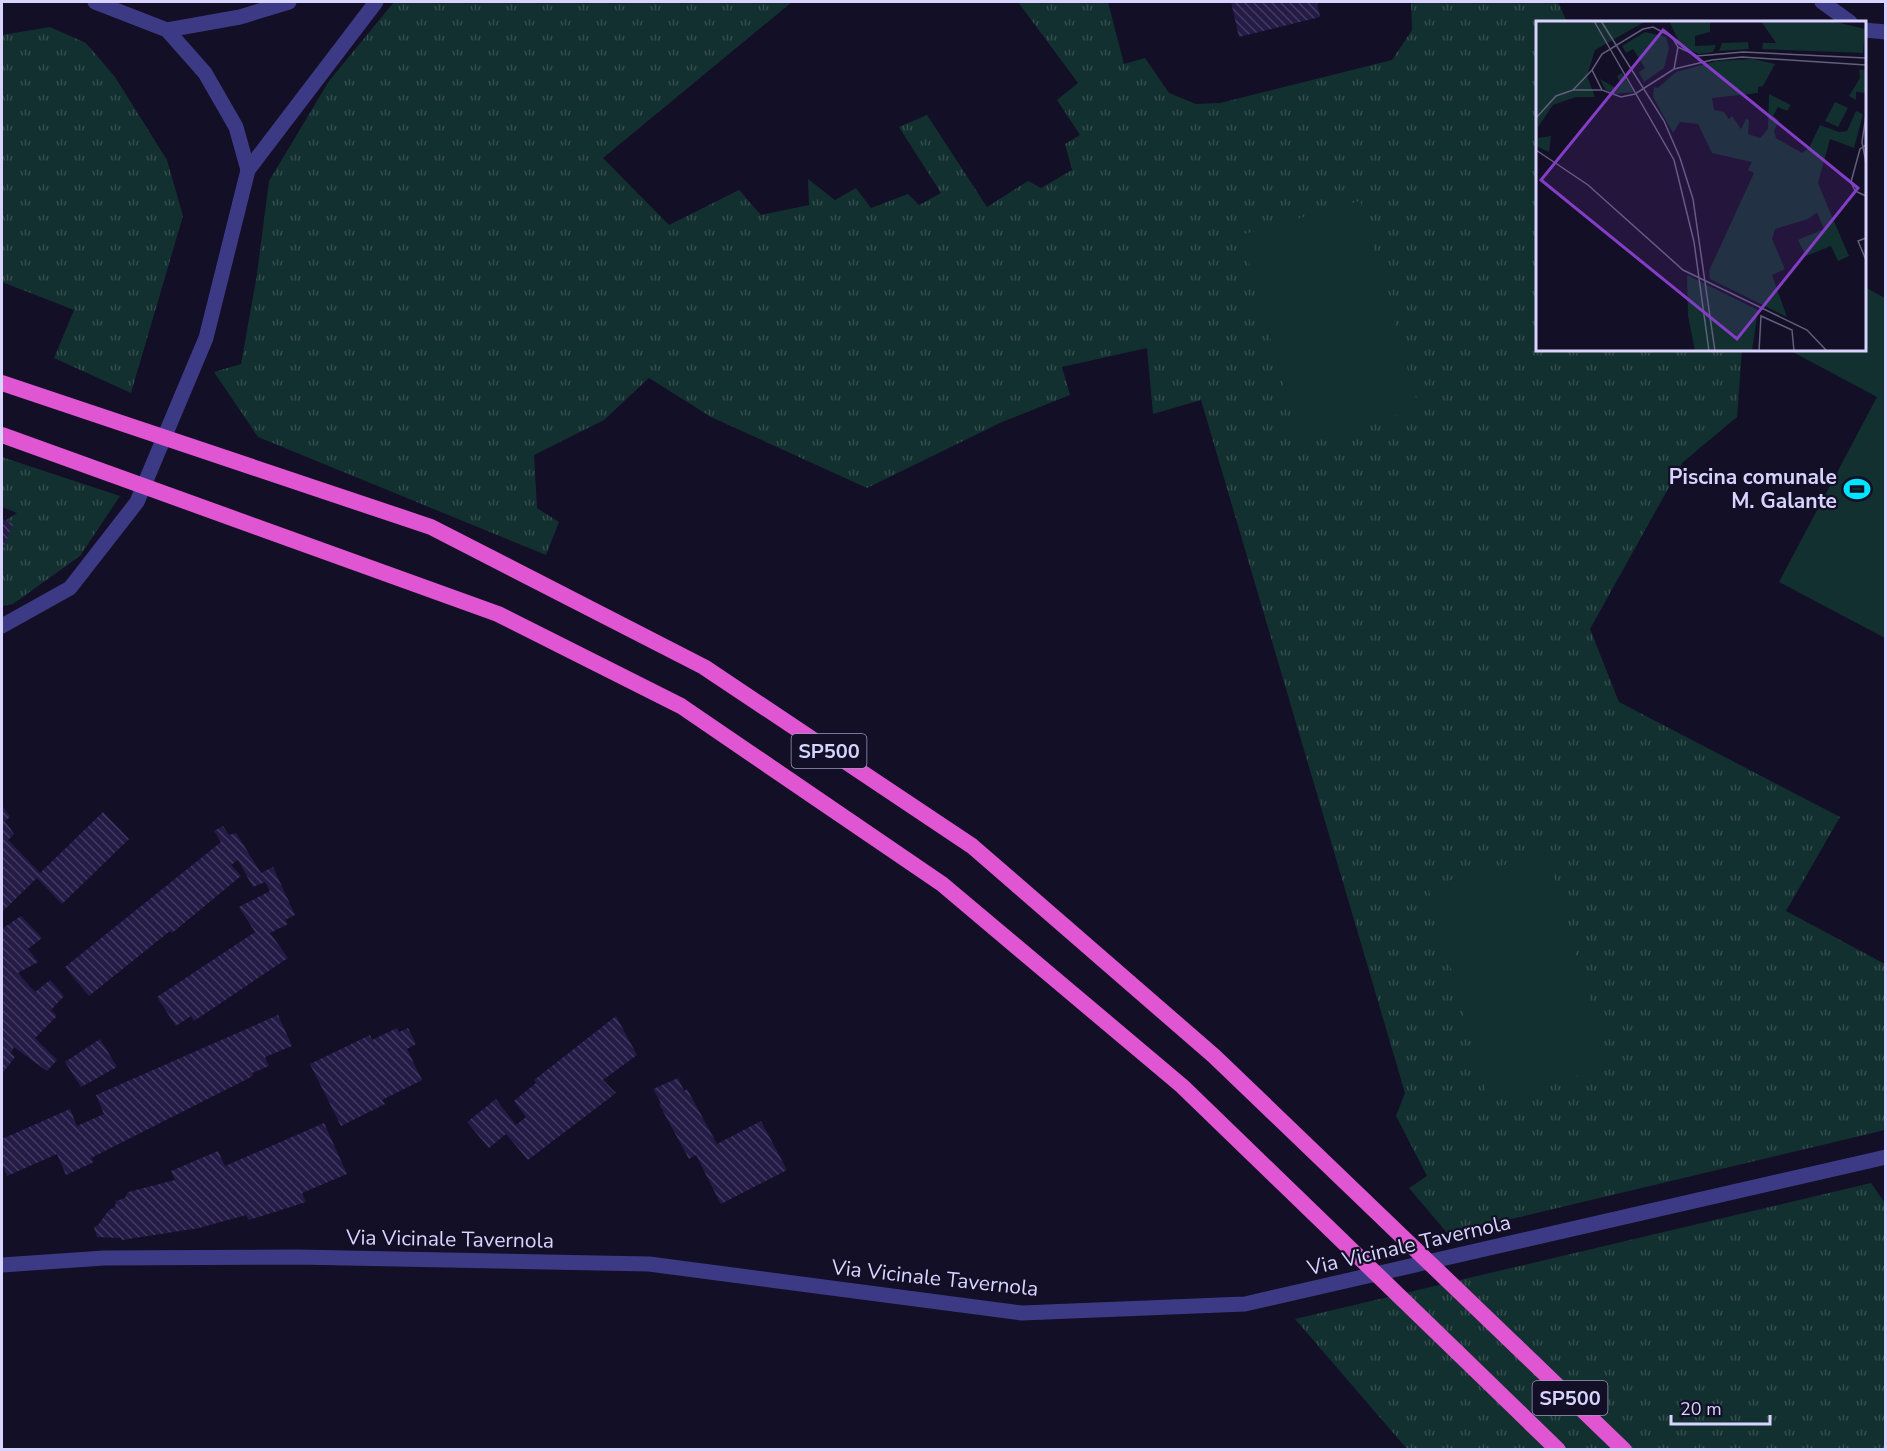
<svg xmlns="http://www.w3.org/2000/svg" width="1887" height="1451" font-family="'Nunito Sans',sans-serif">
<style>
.grass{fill:url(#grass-tufts)}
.park{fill:#12302f}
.building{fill:url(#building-back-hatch)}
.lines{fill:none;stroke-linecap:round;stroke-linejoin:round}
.service{stroke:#3d3a85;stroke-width:15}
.tertiary{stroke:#3d3a85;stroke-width:15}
.trunk{stroke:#e055d1;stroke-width:16}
.trunk-bridge{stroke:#e055d1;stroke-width:16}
.labels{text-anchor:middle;stroke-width:4.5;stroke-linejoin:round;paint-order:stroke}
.shield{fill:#130f26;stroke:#9e99be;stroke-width:1.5}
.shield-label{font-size:20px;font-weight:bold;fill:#d9d4ff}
.poi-label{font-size:21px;font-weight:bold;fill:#d9d4ff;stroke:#130f26;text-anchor:end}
.street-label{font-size:21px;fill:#d9d4ff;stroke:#130f26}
.inset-road{fill:none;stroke:#625e7d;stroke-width:1.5}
.view{fill:#843dc5;fill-opacity:0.15;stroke:#843dc5;stroke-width:3}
.inset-edge{fill:none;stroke:#d9d4ff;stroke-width:3}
</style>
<defs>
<pattern id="grass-tufts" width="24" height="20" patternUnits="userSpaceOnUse" patternTransform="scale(1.5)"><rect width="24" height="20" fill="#12302f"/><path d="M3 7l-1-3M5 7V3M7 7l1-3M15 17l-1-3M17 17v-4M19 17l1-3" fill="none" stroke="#344d4e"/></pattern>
<pattern id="building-back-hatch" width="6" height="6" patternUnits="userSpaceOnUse" patternTransform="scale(1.5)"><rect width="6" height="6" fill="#241b47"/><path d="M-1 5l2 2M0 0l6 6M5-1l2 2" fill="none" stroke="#433b63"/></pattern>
</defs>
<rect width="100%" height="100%" fill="#130f26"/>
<g class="grass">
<path d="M 394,2 L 792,2 L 603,158 L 669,225 L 739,190 L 761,215 L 809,205 L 808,179 L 835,200 L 856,188 L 871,208 L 908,194 L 919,205 L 941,193 L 899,127 L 927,115 L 987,207 L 1028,181 L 1041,188 L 1072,170 L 1065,144 L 1080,135 L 1057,100 L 1078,83 L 1018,2 L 1108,2 L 1124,64 L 1145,58 L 1169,93 L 1196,104 L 1220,103 L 1392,60 L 1412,30 L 1411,2 L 1558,2 L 1567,22 L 1538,22 L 1538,350 L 1742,350 L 1737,417 L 1683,462 L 1590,629 L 1619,702 L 1840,817 L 1786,911 L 1885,964 L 1885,1130 L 1448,1234 L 1409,1188 L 1427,1176 L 1396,1116 L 1405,1093 L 1201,400 L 1153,414 L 1147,348 L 1062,367 L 1070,395 L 1002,422 L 867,488 L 711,417 L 649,378 L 604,420 L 534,455 L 537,508 L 559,522 L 546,555 L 258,437 L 214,372 L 241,364 L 257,274 L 269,181 L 329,81 Z"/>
<path d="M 50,27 L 86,43 L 115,77 L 167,160 L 183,216 L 131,393 L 54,358 L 74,310 L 2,282 L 2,35 Z"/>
<path d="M 2,457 L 120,496 L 80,556 L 13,604 L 2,606 L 2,536 L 5,521 L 17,513 L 2,507 Z"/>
<path d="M 1871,1183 L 1885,1203 L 1885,1449 L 1407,1449 L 1295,1319 Z"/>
</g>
<g class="park">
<path d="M 1360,201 L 1419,409 L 1300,443 L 1241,235 Z"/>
<path d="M 1865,287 L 1885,298 L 1885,638 L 1779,582 L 1877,397 L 1789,350 L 1864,350 Z"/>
<path d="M 1547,853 L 1608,1066 L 1489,1101 L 1428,887 Z"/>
</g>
<g class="building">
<path d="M 1231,2 L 1317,2 L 1320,17 L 1239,37 Z"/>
<path d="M 2,519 L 13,524 L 2,551 Z"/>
<path d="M 2,805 L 10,817 L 5,821 L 14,834 L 8,840 L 40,873 L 103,812 L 129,839 L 62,904 L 37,878 L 2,912 Z"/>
<path d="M 223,826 L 229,835 L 236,833 L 261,873 L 273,867 L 295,915 L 285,920 L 288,924 L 270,933 L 288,958 L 194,1021 L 191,1016 L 176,1026 L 157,997 L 255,932 L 239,907 L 270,891 L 265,882 L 253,887 L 238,860 L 231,865 L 241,876 L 172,933 L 170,931 L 89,996 L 65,967 L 221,842 L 214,831 Z"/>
<path d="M 21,916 L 42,938 L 28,949 L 38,962 L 18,973 L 35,992 L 50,980 L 64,996 L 51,1010 L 57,1016 L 35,1038 L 57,1060 L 47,1071 L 14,1047 L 11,1053 L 15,1057 L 2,1074 L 2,927 L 3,928 Z"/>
<path d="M 278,1015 L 292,1046 L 265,1057 L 269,1066 L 252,1073 L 253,1076 L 91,1158 L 94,1162 L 66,1175 L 57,1154 L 7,1176 L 2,1164 L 2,1139 L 70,1109 L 77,1126 L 104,1114 L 96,1095 Z"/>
<path d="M 616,1016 L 637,1055 L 603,1080 L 616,1093 L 528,1160 L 506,1134 L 489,1148 L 467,1122 L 496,1099 L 516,1125 L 526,1117 L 514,1101 L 536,1083 L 534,1080 Z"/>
<path d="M 397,1028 L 399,1032 L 408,1028 L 416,1044 L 407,1049 L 422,1080 L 382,1100 L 385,1104 L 341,1126 L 310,1064 L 370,1035 L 372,1040 Z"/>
<path d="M 100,1039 L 117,1067 L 81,1087 L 65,1062 Z"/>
<path d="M 678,1078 L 684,1091 L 687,1089 L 717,1144 L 761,1121 L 787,1170 L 721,1204 L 696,1155 L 689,1159 L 659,1104 L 661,1103 L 653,1089 Z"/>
<path d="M 324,1123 L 347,1174 L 302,1193 L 306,1202 L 249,1220 L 246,1215 L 199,1228 L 122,1240 L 121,1238 L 97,1237 L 94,1227 L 98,1225 L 109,1210 L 115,1207 L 116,1201 L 125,1198 L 128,1192 L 175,1180 L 171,1171 L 218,1151 L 225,1166 Z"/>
</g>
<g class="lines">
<g class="service">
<path d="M 1822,2 L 1850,22"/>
<path d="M 1864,30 L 1886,32"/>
</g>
<g class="tertiary">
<path d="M 95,2 L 167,30 L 205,73 L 236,127 L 248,170"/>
<path d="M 167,30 L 240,17 L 289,2"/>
<path d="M 2,626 L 70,588 L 137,502 L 206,338 L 248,170 L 376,2"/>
<path d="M 2,1265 L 104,1258 L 297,1257 L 649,1264 L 1022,1313 L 1245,1304 L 1886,1157"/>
</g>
<g class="trunk">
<path d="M 1516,1346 L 1624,1450"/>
<path d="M 1457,1352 L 1558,1450"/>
</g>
<g class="trunk-bridge">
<path d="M 2,383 L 431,527 L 704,667 L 972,846 L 1214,1056 L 1516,1346"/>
<path d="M 2,435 L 498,614 L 681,706 L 942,884 L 1182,1086 L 1457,1352"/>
</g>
</g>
<defs>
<g id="stadium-bare" transform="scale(2.07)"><path d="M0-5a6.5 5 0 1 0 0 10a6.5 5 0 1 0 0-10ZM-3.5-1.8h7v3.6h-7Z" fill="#00e5ff" stroke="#130f26" stroke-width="2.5" paint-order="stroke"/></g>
</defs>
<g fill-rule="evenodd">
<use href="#stadium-bare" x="1857" y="489"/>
</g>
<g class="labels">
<g class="shield">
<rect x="791.5" y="734" width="75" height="34" rx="4.5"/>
<rect x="1532.5" y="1381" width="75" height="34" rx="4.5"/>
</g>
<g class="shield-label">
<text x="829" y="758">SP500</text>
<text x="1570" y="1405">SP500</text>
</g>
<g class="poi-label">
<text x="1837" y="484">Piscina comunale<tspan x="1837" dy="24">M. Galante</tspan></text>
</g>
<g class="street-label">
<text transform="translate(450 1239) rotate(1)" y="7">Via Vicinale Tavernola</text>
<text transform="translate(1409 1245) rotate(-13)" y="7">Via Vicinale Tavernola</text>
<text transform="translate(935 1278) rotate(6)" y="7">Via Vicinale Tavernola</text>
</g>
</g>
<g transform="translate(1536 21)">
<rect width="330" height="330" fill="#130f26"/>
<path d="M 0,0 L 110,0 L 59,29 L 51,55 L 59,76 L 40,76 L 17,84 L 2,106 L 2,117 L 15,115 L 13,131 L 0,125 ZM 133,0 L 174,0 L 174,11 L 159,15 L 159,25 L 180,24 L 177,31 L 163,33 L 145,25 ZM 225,0 L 296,0 L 329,8 L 327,32 L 226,28 L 227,22 L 240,22 ZM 109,11 L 130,16 L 133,27 L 128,47 L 108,61 L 103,51 L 109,47 L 97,28 L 90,32 L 86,25 ZM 212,21 L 213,28 L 183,30 L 186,22 ZM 217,38 L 239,43 L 227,65 L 222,66 L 222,72 L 176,77 L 178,89 L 188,91 L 193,98 L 196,95 L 205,108 L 210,98 L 213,99 L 212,113 L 224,117 L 232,108 L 233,73 L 255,84 L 251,90 L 242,86 L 237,95 L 243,99 L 238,110 L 240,117 L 266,132 L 273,127 L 284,104 L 303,111 L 311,110 L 320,90 L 327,93 L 318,127 L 294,118 L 282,162 L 291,184 L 272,198 L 239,208 L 236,218 L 249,248 L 236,254 L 251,296 L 174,258 L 173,250 L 218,152 L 212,149 L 216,141 L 176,132 L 162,103 L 144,101 L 137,112 L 117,76 L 118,66 L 122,67 L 140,51 L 181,40 ZM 323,49 L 330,49 L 330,72 L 320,71 L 320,79 L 313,75 L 324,57 ZM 86,52 L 98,71 L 78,73 L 69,68 L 64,58 L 80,67 L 85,63 L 81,55 ZM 299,81 L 312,87 L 302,106 L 289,100 ZM 151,254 L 222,289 L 216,330 L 159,330 L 152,295 Z" fill="#12302f"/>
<path d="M 236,138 L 251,144 L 240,171 L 224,164 ZM 291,184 L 313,235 L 302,240 L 295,225 L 270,235 L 262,219 L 288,208 L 280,189 ZM 201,221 L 216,227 L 204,254 L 189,248 Z" fill="#12302f"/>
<path class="inset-road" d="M 58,0 L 138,139 L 158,221 L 173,330M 65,0 L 128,100 L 144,137 L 157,178 L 179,330M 142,26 L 161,35 L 207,31 L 330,37M 138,48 L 142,26 L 136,16 L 117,6 L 107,8 L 66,33 L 56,49 L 66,69 L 85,76 L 99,73 L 138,48 L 176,39 L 206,36 L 330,44M 37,69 L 56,49M 330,94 L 326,121 L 330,142M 0,97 L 20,75 L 37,69 L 66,69M 330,124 L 324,128 L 315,161 L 319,170 L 330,175M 0,129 L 52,164 L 147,249 L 271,309 L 291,330M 330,217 L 322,220 L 330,239M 223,330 L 225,295 L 256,309 L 258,330"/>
<path class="view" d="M 127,9 L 322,167 L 201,318 L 5,159 Z"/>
<rect width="330" height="330" class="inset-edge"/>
</g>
<rect width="1887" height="1451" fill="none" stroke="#d9d4ff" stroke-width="6"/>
<path d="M1671 1415v9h99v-9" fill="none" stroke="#d9d4ff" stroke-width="3"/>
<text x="1680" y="1415" font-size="18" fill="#d9d4ff" stroke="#130f26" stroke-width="4.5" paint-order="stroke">20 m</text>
</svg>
